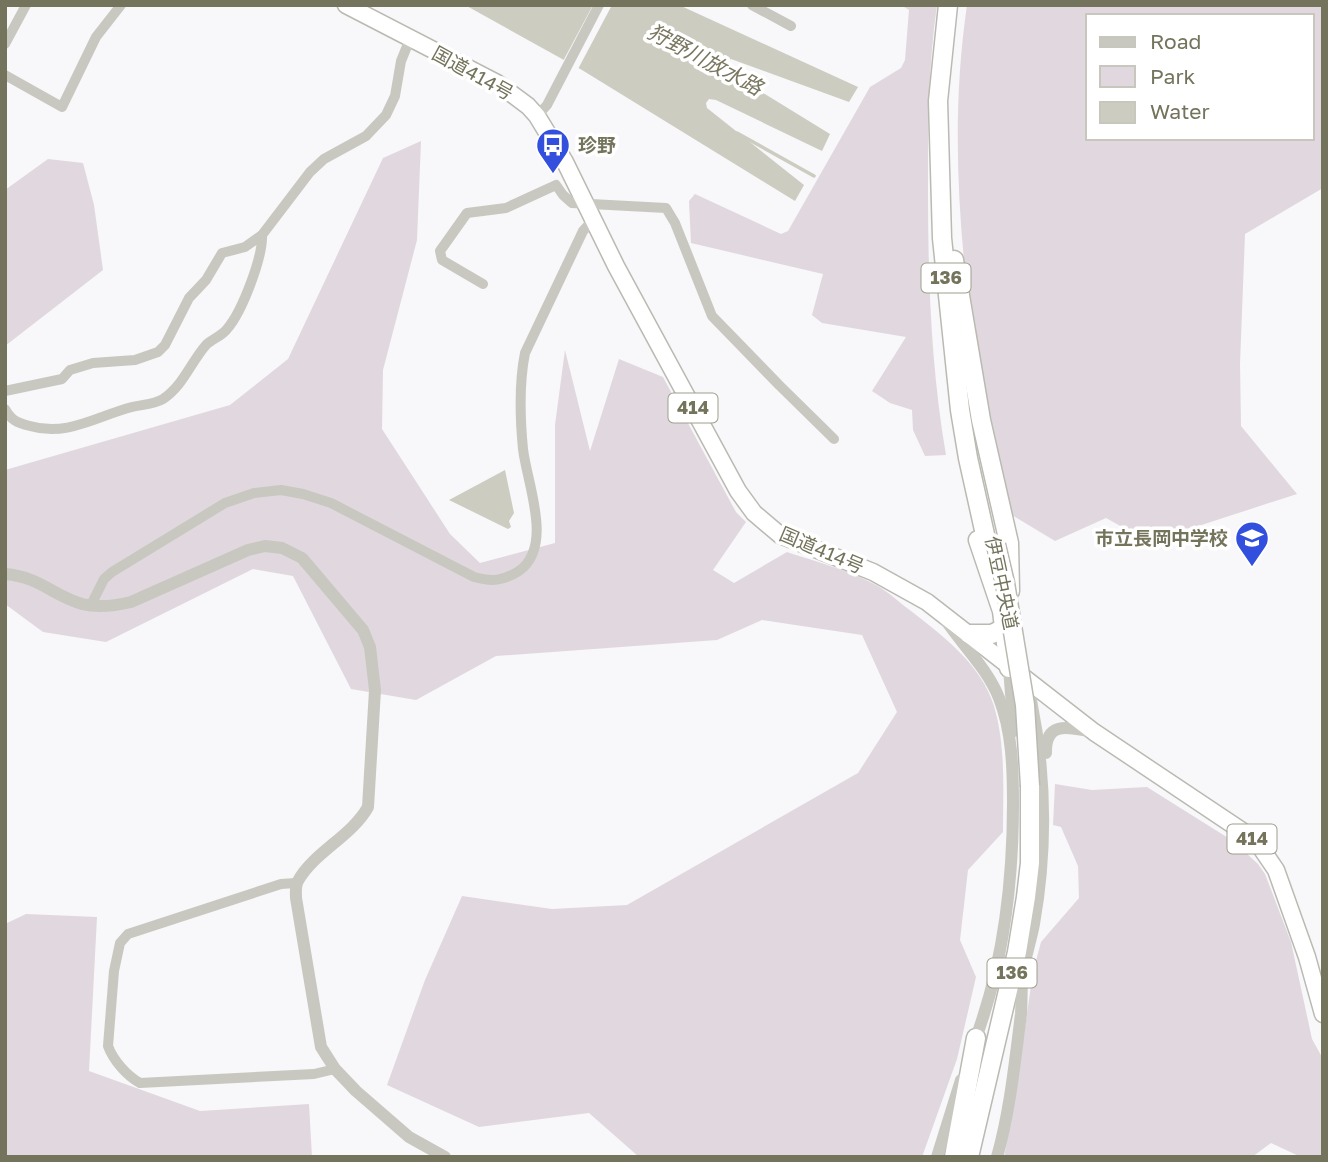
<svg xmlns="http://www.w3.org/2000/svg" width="1328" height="1162" font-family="'Golos Text','Noto Sans JP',sans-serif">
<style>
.green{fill:#e0d8de;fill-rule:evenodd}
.water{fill:#cdccc0}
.pier{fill:#f8f7f9}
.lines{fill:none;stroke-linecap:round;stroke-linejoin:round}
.stream{stroke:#cdccc0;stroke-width:3.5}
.trunk-casing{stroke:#babab2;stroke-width:19}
.motorway-casing{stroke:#babab2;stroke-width:21}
.minor{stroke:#c8c8c0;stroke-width:10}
.tertiary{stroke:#c8c8c0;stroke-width:12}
.trunk{stroke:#fff;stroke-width:16}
.motorway{stroke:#fff;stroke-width:18}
.motorway-bridge-casing{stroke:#babab2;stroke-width:21;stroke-linecap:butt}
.motorway-bridge{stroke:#fff;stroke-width:18}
.labels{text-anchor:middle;stroke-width:7;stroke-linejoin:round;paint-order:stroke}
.shield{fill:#fff;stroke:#9e9e8d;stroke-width:2}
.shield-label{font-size:18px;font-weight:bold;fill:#74745c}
.street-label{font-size:19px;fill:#74745c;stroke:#fff}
.poi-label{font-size:19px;font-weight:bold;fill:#74745c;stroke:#fff;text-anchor:start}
.water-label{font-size:21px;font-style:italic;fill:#7a7760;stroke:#fff}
</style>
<rect width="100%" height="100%" fill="#f8f7f9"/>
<g class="green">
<path d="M 901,5 L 937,5 C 928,67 928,129 928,191 C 928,279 931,368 946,455 L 925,456 L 913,430 L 912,410 L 890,403 L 872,391 L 906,337 L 822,323 L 812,315 L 823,274 L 691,243 L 689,201 L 695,194 L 781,234 L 788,231 L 870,87 L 901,68 L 905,60 L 909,10 Z"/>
<path d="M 967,5 L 1323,5 L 1323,188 L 1245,234 L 1240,364 L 1241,426 L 1297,494 L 1149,542 L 1106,518 L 1055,541 L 997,506 C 973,337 942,176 967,5 ZM 1088,16 L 1312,16 L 1312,138 L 1088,138 Z"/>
<path d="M 421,141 L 417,240 L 383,370 L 382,429 L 450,534 L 480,563 L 555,543 L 555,425 L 565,350 L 590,451 L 619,359 L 663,377 L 736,512 L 746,522 L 713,570 L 734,583 L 787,552 C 817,562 855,572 881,588 C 892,595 901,604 911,611 C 943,636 981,664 994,706 C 1006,747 1003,790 1003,832 L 968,870 L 960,940 L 976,977 L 957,1059 L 922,1157 L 639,1157 L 589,1113 L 479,1127 L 387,1085 L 425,980 L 462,896 L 552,909 L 627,905 L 858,773 L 897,712 L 862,635 L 762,620 L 717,640 L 496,656 L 416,700 L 351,689 L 293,576 L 253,569 L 106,642 L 43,632 L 5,604 L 5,470 L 230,405 L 288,359 L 383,158 Z"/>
<path d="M 48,159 L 83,163 L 94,205 L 103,270 L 5,346 L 5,190 Z"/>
<path d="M 1055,784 L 1092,790 L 1147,787 L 1233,841 L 1258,864 L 1265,874 L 1291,942 L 1312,1039 L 1323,1059 L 1323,1157 L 1301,1157 L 1271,1143 L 1252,1157 L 1004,1157 L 1014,1104 L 1033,972 L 1041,942 L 1079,898 L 1078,866 L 1061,827 L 1053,825 Z"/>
<path d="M 26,914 L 97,917 L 89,1071 L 200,1111 L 309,1104 L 312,1157 L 5,1157 L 5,924 Z"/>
</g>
<g class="water">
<path d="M 465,5 L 679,5 L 858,87 L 849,102 L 731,59 L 726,61 L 729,72 L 830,134 L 822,151 L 716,100 L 709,99 L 706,103 L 707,108 L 804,185 L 795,201 L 582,70 Z"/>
<path d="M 505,470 L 514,513 L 509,521 L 511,527 L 508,529 L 449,500 Z"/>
</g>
<path class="pier" d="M 593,5 L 612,5 L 577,71 L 562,63 Z"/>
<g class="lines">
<path class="stream" d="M 737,133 L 814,176"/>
<g class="trunk-casing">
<path id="trunk" d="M 346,5 L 497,83 L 528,106 L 537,116 L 565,162 L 616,266 L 738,491 L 754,513 L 780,535 L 873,572 L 927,602 L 1094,732 L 1248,835 L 1261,848 L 1276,870 L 1307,957 L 1323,1014"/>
</g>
<g class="motorway-casing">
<g id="motorway">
<path d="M 948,5 L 938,101 L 942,238 L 960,410 L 968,458 L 988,548"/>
<path d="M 954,260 L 981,420 L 1009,543 L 1010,591"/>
<path d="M 978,540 L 1002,611 L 1009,668"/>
<path d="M 969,634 L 992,634 L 1004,628"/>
<path d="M 954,1157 L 976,1038"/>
<path d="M 969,1157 L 1017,952 L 1026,897 L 1030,863 L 1030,786"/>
</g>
</g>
<g class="minor">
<path d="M 752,5 L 791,26"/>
<path d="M 5,44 L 26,5"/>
<path d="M 5,75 L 62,107 L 96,37 L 121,5"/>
<path d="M 537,116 L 547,105 L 599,5"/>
<path d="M 483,284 L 442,260 L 440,251 L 467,213 L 506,208 L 556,185 L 563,195 L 572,203 L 666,208 L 675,223 L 712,316 L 779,385 L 834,439"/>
<path d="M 5,391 L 62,379 L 70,370 L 93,363 L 135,360 L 158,352 L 165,345 L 189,298 L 206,280 L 222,253 L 245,247 L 262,235 L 310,172 L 324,159 L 366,136 L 386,115 L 395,96 L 401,61 L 410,39"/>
<path d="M 5,409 C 11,420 17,423 30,426 C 67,437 97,416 132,407 C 143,404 153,405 163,399 C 183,386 191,362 206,345 C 212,339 222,336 227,329 C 242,312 263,257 262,235"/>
<path d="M 91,605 L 104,579 L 112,572 L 225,503 L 254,493 L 281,490 L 303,494 L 331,503 L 474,577 C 492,582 503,581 519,571 C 554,546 527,484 523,449 C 520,418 519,383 525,353 L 583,231 L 594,219"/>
<path d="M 296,883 L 281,884 L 128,934 L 120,943 L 114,971 L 108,1046 C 113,1060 127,1076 140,1083 L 314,1074 L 335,1069"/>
</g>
<g class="tertiary">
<path d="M 5,574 C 40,577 52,595 82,604 C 98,608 114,606 131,602 L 248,550 L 265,546 L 282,548 L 302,558 L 363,630 L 370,647 L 375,690 L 368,807 C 352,836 313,853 298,881 C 295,886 296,892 296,898 L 321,1047 L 335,1069 L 356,1091 L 409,1137 L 445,1157"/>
<path d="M 945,619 C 963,646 987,668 999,698 C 1012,731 1013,768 1013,803 C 1013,883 1003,967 974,1043"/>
<path d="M 1009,668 L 1014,731"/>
<path d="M 1046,753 C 1045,719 1071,728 1094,732"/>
<path d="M 937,1157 L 961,1080"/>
<path d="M 997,1157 C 1010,1111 1015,1061 1021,1014 C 1022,1000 1021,985 1023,971 C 1026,955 1031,940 1034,924 C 1047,850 1046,774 1031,700"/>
</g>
<use href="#trunk" class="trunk"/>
<use href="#motorway" class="motorway"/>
<g class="motorway-bridge-casing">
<path id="motorway-bridge" d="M 996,545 L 1005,583 L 1025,705 L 1030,786"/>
</g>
<use href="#motorway-bridge" class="motorway-bridge"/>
</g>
<defs>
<g id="bus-pin" transform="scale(1.75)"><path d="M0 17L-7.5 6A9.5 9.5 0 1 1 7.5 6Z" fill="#3250dd" stroke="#fff"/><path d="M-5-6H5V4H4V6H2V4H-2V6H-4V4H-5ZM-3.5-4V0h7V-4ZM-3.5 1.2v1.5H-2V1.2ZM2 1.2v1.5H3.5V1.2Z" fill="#fff"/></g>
<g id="school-pin" transform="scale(1.75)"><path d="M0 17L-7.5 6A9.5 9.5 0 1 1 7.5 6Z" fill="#3250dd" stroke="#fff"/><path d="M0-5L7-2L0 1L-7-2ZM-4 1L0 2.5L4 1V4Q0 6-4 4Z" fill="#fff"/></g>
</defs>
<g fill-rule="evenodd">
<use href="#bus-pin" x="553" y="145"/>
<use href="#school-pin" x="1252" y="538"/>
</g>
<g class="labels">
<g class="shield">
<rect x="921.5" y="263.5" width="49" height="29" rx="5"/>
<rect x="668.5" y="393.5" width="49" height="29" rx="5"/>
<rect x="1227.5" y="824.5" width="49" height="29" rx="5"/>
<rect x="987.5" y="958.5" width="49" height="29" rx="5"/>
</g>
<g class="shield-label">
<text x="946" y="284">136</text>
<text x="693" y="414">414</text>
<text x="1252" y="845">414</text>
<text x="1012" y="979">136</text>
</g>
<g class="street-label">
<text transform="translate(473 73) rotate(29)" y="7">国道414号</text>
<text transform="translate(822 550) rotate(23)" y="7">国道414号</text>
<text transform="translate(1002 583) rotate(78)" y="7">伊豆中央道</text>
</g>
<g class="poi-label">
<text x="578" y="152">珍野</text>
<text x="1228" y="545" text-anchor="end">市立長岡中学校</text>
</g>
<g class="water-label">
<text transform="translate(705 60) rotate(28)" y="7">狩野川放水路</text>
</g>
</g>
<rect width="1328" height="1162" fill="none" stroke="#74745c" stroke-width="14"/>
<rect x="1086" y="14" width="228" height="126" fill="#ffffff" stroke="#c7c7be" stroke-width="2"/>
<rect x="1100" y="37" width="35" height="10" fill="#c8c8c0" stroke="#c7c7be" stroke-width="2"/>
<text x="1150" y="49" font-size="21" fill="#74745c">Road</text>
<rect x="1100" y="66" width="35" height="21" fill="#e0d8de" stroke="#c7c7be" stroke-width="2"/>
<text x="1150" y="84" font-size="21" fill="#74745c">Park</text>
<rect x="1100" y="102" width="35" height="21" fill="#cdccc0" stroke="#c7c7be" stroke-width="2"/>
<text x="1150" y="119" font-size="21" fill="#74745c">Water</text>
</svg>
